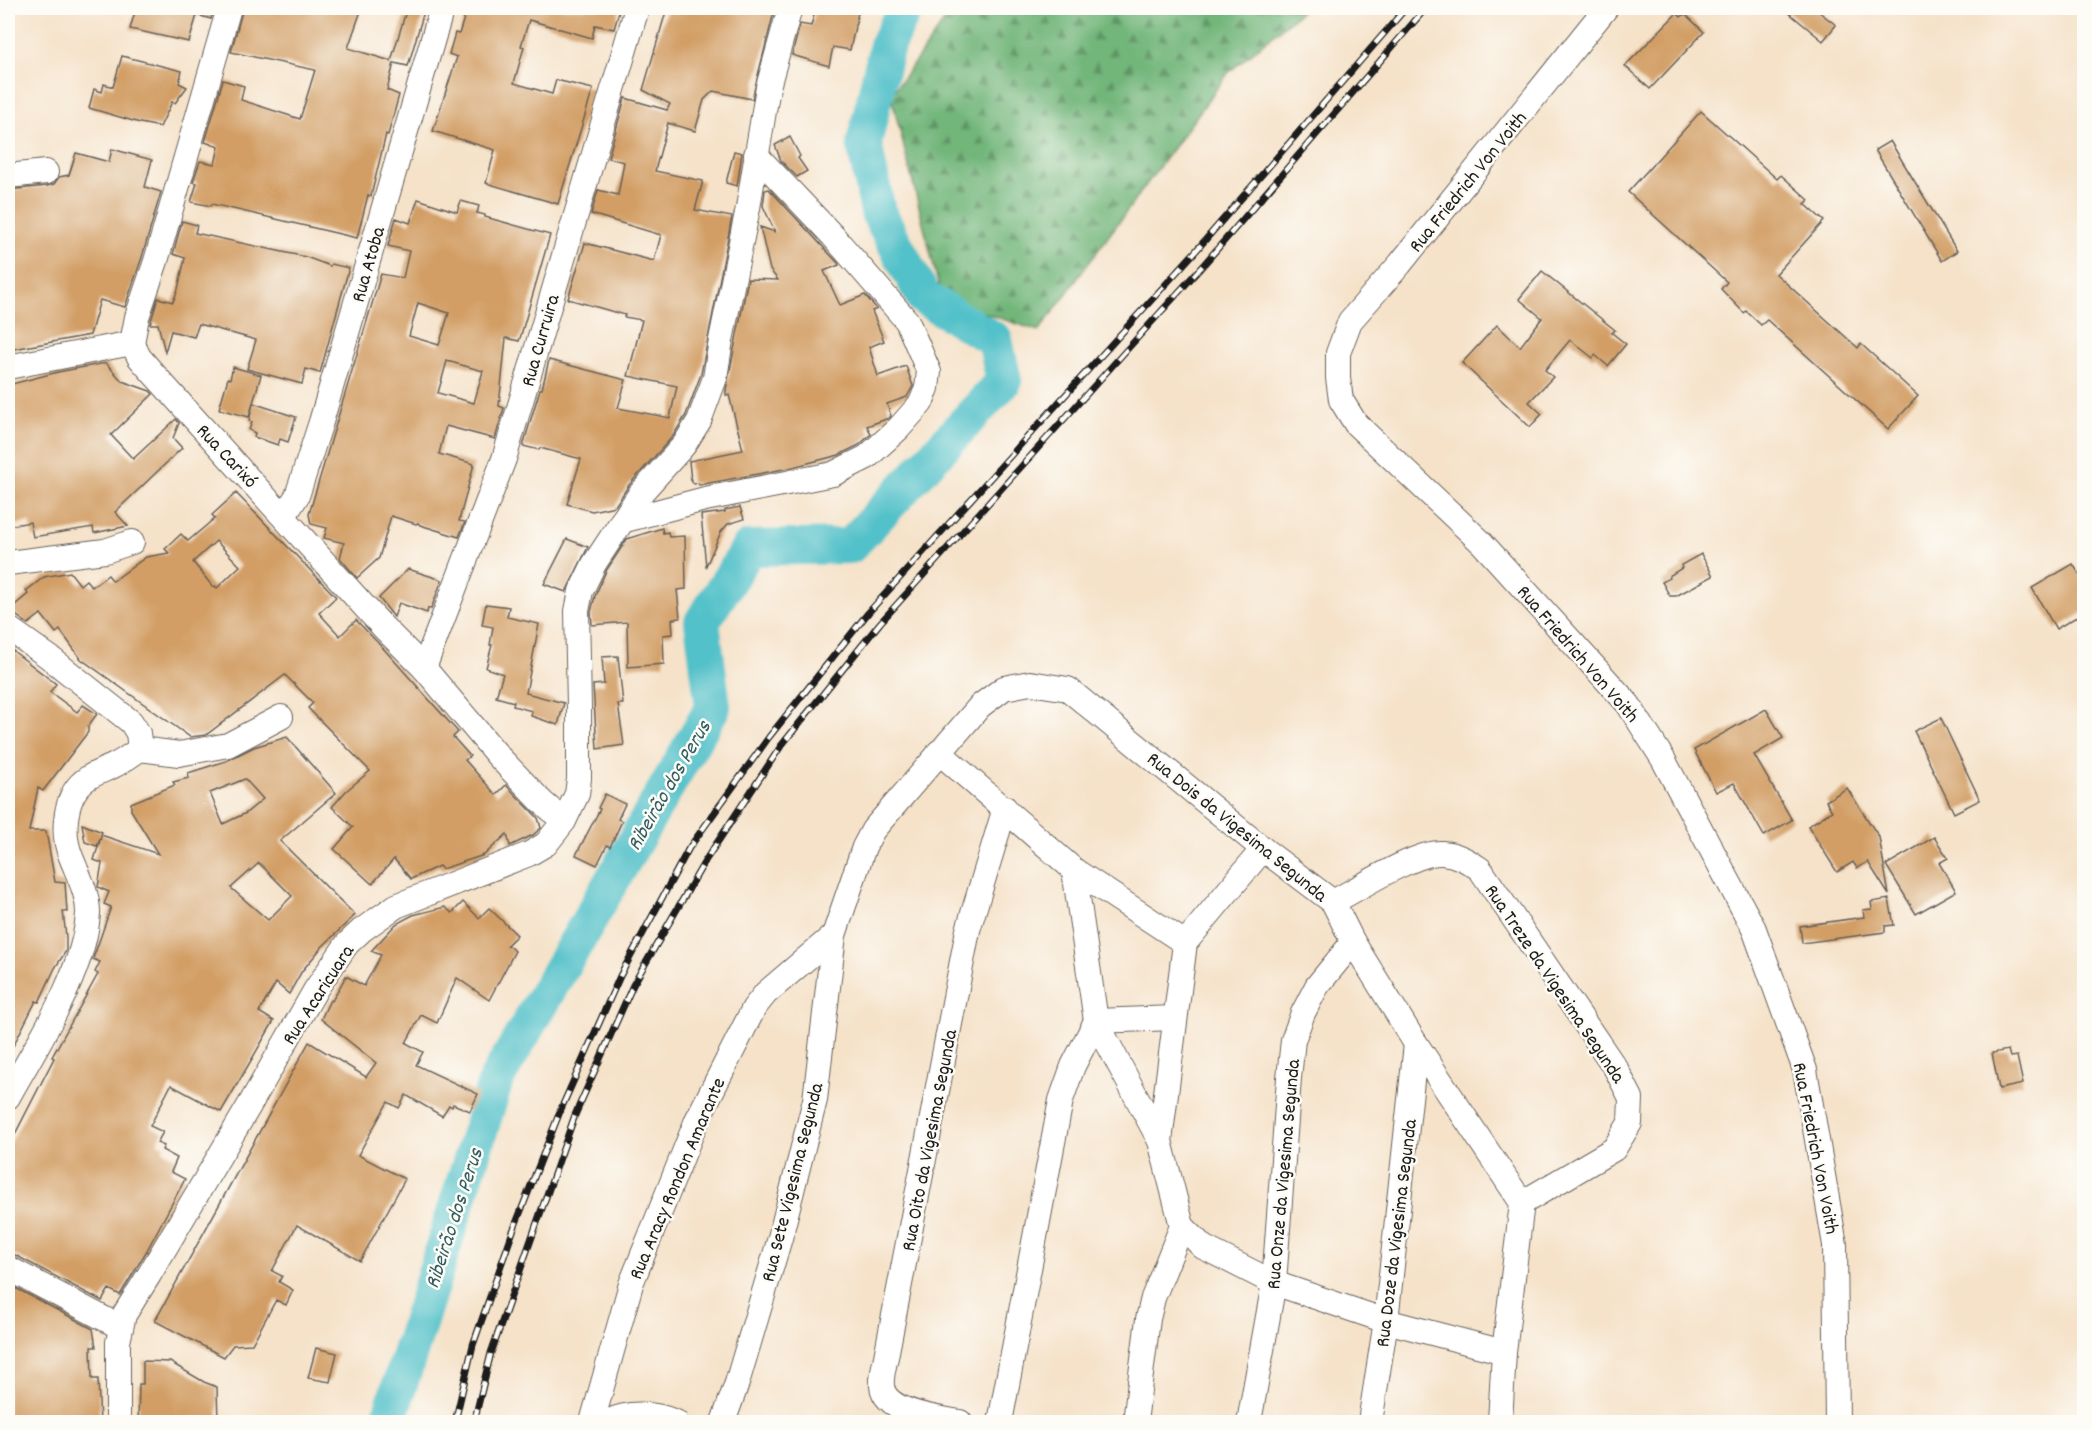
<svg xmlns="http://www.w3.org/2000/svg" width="2092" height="1430" font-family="Dekko,sans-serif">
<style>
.forest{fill:url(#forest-firs);stroke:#47694b;stroke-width:1.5}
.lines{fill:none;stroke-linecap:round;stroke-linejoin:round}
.river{stroke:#53c1c9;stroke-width:36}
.building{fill:#d29e65;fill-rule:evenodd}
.minor-casing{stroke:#686159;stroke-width:26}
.minor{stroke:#fff;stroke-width:24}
.rail-casing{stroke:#1c1c1c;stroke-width:7}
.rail{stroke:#fdfcf7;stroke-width:4.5;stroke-dasharray:14;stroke-linecap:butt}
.labels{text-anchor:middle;stroke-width:5;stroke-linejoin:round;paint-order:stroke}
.street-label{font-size:20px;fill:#1c1c1c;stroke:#fdfcf7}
.water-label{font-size:21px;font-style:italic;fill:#325e61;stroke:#fdfcf7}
</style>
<defs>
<pattern id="forest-firs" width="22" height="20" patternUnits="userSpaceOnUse" patternTransform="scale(1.5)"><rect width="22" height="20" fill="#72b67a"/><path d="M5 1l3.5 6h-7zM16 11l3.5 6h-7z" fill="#5d9363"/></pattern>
</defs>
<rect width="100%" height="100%" fill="#fdfcf7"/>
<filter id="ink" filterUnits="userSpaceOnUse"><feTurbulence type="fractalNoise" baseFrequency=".0167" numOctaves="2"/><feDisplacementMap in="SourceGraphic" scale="12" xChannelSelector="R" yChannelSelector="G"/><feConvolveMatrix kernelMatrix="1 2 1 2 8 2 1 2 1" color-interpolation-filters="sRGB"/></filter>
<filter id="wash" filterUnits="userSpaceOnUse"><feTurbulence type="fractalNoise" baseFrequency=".008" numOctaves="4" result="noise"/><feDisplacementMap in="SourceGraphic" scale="24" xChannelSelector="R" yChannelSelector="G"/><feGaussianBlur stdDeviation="1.35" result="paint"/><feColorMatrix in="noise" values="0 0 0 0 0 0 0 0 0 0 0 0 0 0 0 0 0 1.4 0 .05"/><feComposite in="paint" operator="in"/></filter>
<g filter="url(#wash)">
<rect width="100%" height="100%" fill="#f5e2c9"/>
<path class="forest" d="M 954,8 L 1305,8 L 1228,73 L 1039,331 L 942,299 L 891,95 Z"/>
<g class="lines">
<path class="river" d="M 388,1422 L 496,1080 L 713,707 L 702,622 L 749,548 L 850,546 L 1004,381 L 995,340 L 924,298 L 878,212 L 864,143 L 887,45 L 905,8"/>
</g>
<g id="blocks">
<g class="building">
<path d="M 136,8 L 214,8 L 211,19 L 197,15 L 189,42 L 130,29 Z"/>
<path d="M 243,8 L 362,8 L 348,48 L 391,61 L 407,8 L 425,8 L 408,66 L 394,63 L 387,90 L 399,95 L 388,135 L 386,134 L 371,196 L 368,195 L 357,238 L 212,204 L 211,206 L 191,202 L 197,183 L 193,182 L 200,161 L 215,164 L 219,147 L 205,142 L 223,80 L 244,86 L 241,100 L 300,119 L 315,70 L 231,52 Z"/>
<path d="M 467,8 L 620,8 L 614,29 L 595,25 L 592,38 L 529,20 L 521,46 L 524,47 L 514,83 L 552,94 L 556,80 L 593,89 L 558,204 L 486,183 L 495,150 L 433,131 L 457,57 L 449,54 L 455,33 L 459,34 Z"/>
<path d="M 667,8 L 775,8 L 752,99 L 713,91 L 704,100 L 695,131 L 668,123 L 655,171 L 703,181 L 695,210 L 732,217 L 701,374 L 686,415 L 673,436 L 629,485 L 615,506 L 592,511 L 567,504 L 581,459 L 540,448 L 539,450 L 523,446 L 540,389 L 542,389 L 549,360 L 626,380 L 618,408 L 670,418 L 677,386 L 628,376 L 642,320 L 624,317 L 625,315 L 568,299 L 585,243 L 654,261 L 661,235 L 591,214 L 598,190 L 618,195 L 624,162 L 608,158 L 625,98 L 667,110 L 670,104 L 643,90 Z"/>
<path d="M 816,8 L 859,8 L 850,50 L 833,47 L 829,66 L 792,55 L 800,24 L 811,26 Z"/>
<path d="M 1783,8 L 1814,8 L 1836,25 L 1823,41 Z"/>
<path d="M 1677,13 L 1681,17 L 1685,14 L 1704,32 L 1650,89 L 1625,66 Z"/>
<path d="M 122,56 L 182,71 L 179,83 L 187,87 L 175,103 L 172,102 L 160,127 L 140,123 L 89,108 L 94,89 L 102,92 L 104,84 L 113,87 Z"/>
<path d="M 1701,111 L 1777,179 L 1781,175 L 1809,200 L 1805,204 L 1824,221 L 1776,274 L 1858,348 L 1861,344 L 1918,396 L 1888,429 L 1767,320 L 1761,325 L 1746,311 L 1744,313 L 1721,289 L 1727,282 L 1628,192 Z"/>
<path d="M 790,137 L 800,156 L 798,158 L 807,171 L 797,177 L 781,161 L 775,145 Z"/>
<path d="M 1890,141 L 1957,251 L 1942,261 L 1875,150 Z"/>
<path d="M 112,149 L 152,160 L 145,187 L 161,192 L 142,257 L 125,307 L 100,300 L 90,335 L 8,350 L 8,190 L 47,186 L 54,184 L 59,177 L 69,175 L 76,153 L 109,162 Z"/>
<path d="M 734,151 L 742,153 L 737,186 L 726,183 Z"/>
<path d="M 769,189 L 838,263 L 839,265 L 824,271 L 840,305 L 865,295 L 877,309 L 872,311 L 884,341 L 869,347 L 878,376 L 906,366 L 913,386 L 907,397 L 887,404 L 891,416 L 889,418 L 867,426 L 871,434 L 859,445 L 839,455 L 789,468 L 699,485 L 698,483 L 694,484 L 691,481 L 689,461 L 743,450 L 729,395 L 726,395 L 726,390 L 748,279 L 778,280 L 770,270 L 760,227 L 775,232 L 763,206 L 765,190 Z"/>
<path d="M 418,199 L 457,212 L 461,201 L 479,206 L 477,213 L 485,215 L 485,217 L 550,235 L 521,335 L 519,341 L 506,338 L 499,406 L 504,408 L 495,439 L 446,426 L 439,454 L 474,464 L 459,521 L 465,522 L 459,537 L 420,525 L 418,523 L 416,524 L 391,516 L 379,558 L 357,578 L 340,558 L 344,543 L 324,538 L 327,528 L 311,524 L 309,514 L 381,274 L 403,278 L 409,251 L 388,246 L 396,218 L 410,223 ZM 418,303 L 449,313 L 439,345 L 409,336 ZM 447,361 L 483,371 L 474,403 L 438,393 Z"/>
<path d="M 182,221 L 197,225 L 195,233 L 306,257 L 330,266 L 331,264 L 349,268 L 320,373 L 306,369 L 302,384 L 247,369 L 256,340 L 199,324 L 194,337 L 171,331 L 165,352 L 158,324 L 150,324 L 158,298 L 173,302 L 178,289 L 185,258 L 173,254 Z"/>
<path d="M 1542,271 L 1615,330 L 1612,333 L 1626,344 L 1608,366 L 1595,355 L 1593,358 L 1570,340 L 1545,370 L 1553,377 L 1529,402 L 1542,414 L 1530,427 L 1462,363 L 1497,325 L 1520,347 L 1542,318 L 1519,299 Z"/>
<path d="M 106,363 L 122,381 L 150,391 L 153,394 L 111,435 L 133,459 L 176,419 L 179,423 L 173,438 L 182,448 L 115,512 L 128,526 L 94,533 L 93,527 L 33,537 L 30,522 L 8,526 L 8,385 L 58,372 Z"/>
<path d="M 233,367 L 261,375 L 249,417 L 219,409 L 228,378 L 230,379 Z"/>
<path d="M 253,403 L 296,417 L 288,442 L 280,439 L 278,445 L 254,437 L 255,433 L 249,430 L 252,422 L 249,421 Z"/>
<path d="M 236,493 L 336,597 L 319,613 L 340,636 L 356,620 L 382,647 L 458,732 L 453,737 L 470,756 L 465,760 L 496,795 L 506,785 L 538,818 L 541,828 L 533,835 L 510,846 L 507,834 L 484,855 L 442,869 L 439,866 L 411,879 L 394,859 L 372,884 L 334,849 L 353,827 L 332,807 L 346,791 L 370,771 L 308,708 L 313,703 L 285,675 L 206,735 L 190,737 L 81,659 L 60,630 L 56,633 L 41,614 L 28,624 L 9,610 L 28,594 L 26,591 L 44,577 L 70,572 L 80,585 L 86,580 L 92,587 L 108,575 L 113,581 L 146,557 L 169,553 L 165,549 L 181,534 L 188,541 L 215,518 L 212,515 ZM 216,541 L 240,566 L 217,588 L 215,586 L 213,587 L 193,562 Z"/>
<path d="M 740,507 L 744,519 L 728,524 L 721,532 L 706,566 L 701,515 L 725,512 L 725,510 Z"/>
<path d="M 662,528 L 663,533 L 668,532 L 669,537 L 685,536 L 686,589 L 677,590 L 680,618 L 672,619 L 673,634 L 663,635 L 664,664 L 628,667 L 627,622 L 592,625 L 591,612 L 595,596 L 606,571 L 627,539 Z"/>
<path d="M 567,539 L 588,547 L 566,592 L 544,584 Z"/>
<path d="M 1701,554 L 1713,576 L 1676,596 L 1670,596 L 1662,582 L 1670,578 L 1669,576 L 1682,568 L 1681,565 Z"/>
<path d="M 2073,564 L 2085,584 L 2085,612 L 2056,629 L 2032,588 Z"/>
<path d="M 408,569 L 442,580 L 431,609 L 428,608 L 427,613 L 399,603 L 394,617 L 379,598 Z"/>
<path d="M 486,604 L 509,607 L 507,617 L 539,624 L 526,693 L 564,703 L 558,725 L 531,716 L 532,711 L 513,706 L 514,702 L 496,697 L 503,674 L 486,668 L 492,645 L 490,645 L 493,627 L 482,625 Z"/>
<path d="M 8,647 L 56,684 L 50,692 L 77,712 L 83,705 L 97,714 L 88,726 L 88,732 L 43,791 L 38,788 L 29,831 L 46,831 L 55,882 L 65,883 L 67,912 L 63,911 L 66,936 L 66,951 L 55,968 L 39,1002 L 36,1001 L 8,1056 Z"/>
<path d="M 618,656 L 623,704 L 618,704 L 624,745 L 597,749 L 593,685 L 604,684 L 602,657 Z"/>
<path d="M 1766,709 L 1783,738 L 1754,755 L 1792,820 L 1764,836 L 1734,783 L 1716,792 L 1694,750 Z"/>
<path d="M 1941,718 L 1980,800 L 1954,813 L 1914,731 Z"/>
<path d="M 287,737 L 336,793 L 280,841 L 355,915 L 322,947 L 302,971 L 289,994 L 276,983 L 259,1012 L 274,1021 L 221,1112 L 171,1085 L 150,1126 L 163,1132 L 157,1143 L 164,1146 L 162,1150 L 177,1158 L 171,1172 L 185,1179 L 146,1252 L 120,1295 L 109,1289 L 102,1301 L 15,1255 L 8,1254 L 8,1148 L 54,1058 L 52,1057 L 98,974 L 95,972 L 100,962 L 93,959 L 111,907 L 104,904 L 109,892 L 98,887 L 102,863 L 94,860 L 101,837 L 97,846 L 85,842 L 82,824 L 102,832 L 101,835 L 158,854 L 131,810 L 131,803 L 175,785 L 173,782 L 189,778 L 188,773 L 226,761 L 254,747 ZM 245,779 L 263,799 L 246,813 L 223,824 L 210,793 ZM 259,863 L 292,896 L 268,920 L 231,888 Z"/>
<path d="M 1847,788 L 1879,837 L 1889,895 L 1868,862 L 1857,868 L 1853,862 L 1837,872 L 1808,826 L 1832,811 L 1826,801 Z"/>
<path d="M 605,794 L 625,804 L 618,819 L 622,821 L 610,847 L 607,845 L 597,865 L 576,855 L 600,809 L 598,808 Z"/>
<path d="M 1934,837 L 1948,858 L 1939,863 L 1956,891 L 1916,914 L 1886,865 Z"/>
<path d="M 1889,899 L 1894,925 L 1885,926 L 1885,932 L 1802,943 L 1800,926 L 1864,917 L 1863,910 L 1872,909 L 1871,902 Z"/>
<path d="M 463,902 L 479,918 L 489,908 L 517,935 L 507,945 L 515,951 L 489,1000 L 457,978 L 437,1023 L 421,1015 L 406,1043 L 423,1052 L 416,1065 L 478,1094 L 470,1111 L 453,1104 L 452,1107 L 449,1105 L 442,1116 L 406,1095 L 399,1108 L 388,1102 L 358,1155 L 405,1179 L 360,1261 L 297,1225 L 272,1271 L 282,1276 L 279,1282 L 293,1290 L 286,1305 L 276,1300 L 252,1344 L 233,1345 L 224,1357 L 155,1321 L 309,1042 L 366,1077 L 376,1063 L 321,1019 L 330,1000 L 332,1001 L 346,976 L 364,986 L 381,955 L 371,951 L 396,924 L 413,915 L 445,907 L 452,913 Z"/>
<path d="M 2008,1050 L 2010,1057 L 2017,1056 L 2023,1084 L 1999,1089 L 1992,1053 Z"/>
<path d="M 8,1284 L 93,1329 L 96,1347 L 91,1347 L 92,1379 L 98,1379 L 100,1422 L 8,1422 Z"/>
<path d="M 316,1348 L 337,1353 L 330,1382 L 308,1378 Z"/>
<path d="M 143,1361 L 170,1362 L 204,1382 L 217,1387 L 218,1422 L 138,1422 L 139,1384 L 143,1384 Z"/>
</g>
</g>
</g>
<g filter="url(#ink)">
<use href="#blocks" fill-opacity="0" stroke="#686159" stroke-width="1.5"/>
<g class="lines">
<g class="minor-casing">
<g id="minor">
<path d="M 229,8 L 156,261 L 137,317 L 132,343 L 139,357 L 152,372 L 383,627 L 424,668 L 499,757 L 542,802 L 564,821"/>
<path d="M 1606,8 L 1400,264 L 1350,321 L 1338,353 L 1338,378 L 1341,400 L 1356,424 L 1482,543 L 1628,704 L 1663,759 L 1754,929 L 1805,1070 L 1835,1245 L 1837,1422"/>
<path d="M 8,176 L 46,172"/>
<path d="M 8,367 L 132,343"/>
<path d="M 284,516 L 297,496 L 321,422 L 442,8"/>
<path d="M 622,521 L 705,499 L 833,474 L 867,457 L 899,428 L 921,403 L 927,388 L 929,372 L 907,321 L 833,236 L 756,155"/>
<path d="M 8,563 L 105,551 L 132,542"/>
<path d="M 8,628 L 49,657 L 131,722 L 138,733 L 140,749"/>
<path d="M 424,668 L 504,459 L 637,8"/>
<path d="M 939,752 L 1074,870 L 1185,943"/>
<path d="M 1074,870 L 1096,1021 L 1160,1141 L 1182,1226 L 1203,1247 L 1274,1283 L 1386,1321 L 1504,1352"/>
<path d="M 1333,902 C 1358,889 1416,851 1442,853 C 1457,854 1468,861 1480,869 L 1616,1069 L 1631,1098 L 1630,1123 L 1614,1149 L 1522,1203"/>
<path d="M 8,1097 C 36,1046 85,972 88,913 C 88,893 78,875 71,857 C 61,833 64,793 88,778 C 95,773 105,770 113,766 C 122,762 131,755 140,749 L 179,754 L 228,745 L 281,717"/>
<path d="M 1160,1141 L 1185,943 L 1263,849"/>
<path d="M 8,1268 L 120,1327"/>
<path d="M 118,1422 L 118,1342 L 124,1315 L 149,1275 L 249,1106 L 316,989 L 347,944 L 362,930 L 396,906 L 529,854 L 546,844 L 564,821 L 577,794 L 579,779 L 579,706 L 577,611 L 581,591 L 594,564 L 640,494 L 684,445 L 699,421 L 715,378 L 721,340 L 748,208 L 768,87 L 790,8"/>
<path d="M 592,1422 L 631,1284 L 697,1120 L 754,1008 L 766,993 L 834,935"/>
<path d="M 607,1422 C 629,1411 654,1413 676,1422"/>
<path d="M 723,1422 L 737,1383 L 780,1238 L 815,1100 L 834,935 L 864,847 L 873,830 L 980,706 L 1004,688 L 1030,683 L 1068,689 L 1263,849 L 1333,902 L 1353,942 L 1416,1044 L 1522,1203 L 1504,1352 L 1500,1422"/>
<path d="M 960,1422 C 938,1418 885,1413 882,1386 C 881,1377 884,1366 886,1357 L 968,930 L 1005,808"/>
<path d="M 1000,1422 L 1061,1100 L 1073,1066 L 1096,1021 L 1174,1018"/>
<path d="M 1135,1422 L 1148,1319 L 1153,1298 L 1182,1226"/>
<path d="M 1249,1422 L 1274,1283 L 1289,1078 L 1293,1040 L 1303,1013 L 1317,986 L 1353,942"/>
<path d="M 1370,1422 L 1386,1321 L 1416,1044"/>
</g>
</g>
<use href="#minor" class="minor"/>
<g class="rail-casing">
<g id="rail">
<path d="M 455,1422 L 473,1345 L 513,1231 L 561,1109 L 620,976 L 689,848 L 769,737 L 868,613 L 1194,253 L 1406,8"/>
<path d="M 474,1422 L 491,1353 L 575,1115 L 633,985 L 705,861 L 781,746 L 880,623 L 1205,263 L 1426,8"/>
</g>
</g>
<use href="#rail" class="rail"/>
</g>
</g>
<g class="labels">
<g class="street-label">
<text transform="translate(1467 181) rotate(-51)" y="7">Rua Friedrich Von Voith</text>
<text transform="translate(367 264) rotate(-74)" y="7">Rua Atoba</text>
<text transform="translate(539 340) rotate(-74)" y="7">Rua Curruira</text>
<text transform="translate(228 455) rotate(47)" y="7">Rua Carixó</text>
<text transform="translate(1579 653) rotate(49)" y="7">Rua Friedrich Von Voith</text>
<text transform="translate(1238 826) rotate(39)" y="7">Rua Dois da Vigesima Segunda</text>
<text transform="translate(1556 983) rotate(56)" y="7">Rua Treze da Vigesima Segunda</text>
<text transform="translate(317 994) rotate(-57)" y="7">Rua Acaricuara</text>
<text transform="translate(928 1140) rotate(-79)" y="7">Rua Oito da Vigesima Segunda</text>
<text transform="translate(1817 1148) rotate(79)" y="7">Rua Friedrich Von Voith</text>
<text transform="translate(1282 1174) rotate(-85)" y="7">Rua Onze da Vigesima Segunda</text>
<text transform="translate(676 1178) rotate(-67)" y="7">Rua Aracy Rondon Amarante</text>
<text transform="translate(791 1182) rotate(-76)" y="7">Rua Sete Vigesima Segunda</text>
<text transform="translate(1395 1233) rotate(-83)" y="7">Rua Doze da Vigesima Segunda</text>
</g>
<g class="water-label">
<text transform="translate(668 785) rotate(-60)" y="7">Ribeirão dos Perus</text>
<text transform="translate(453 1218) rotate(-72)" y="7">Ribeirão dos Perus</text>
</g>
</g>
<rect width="2092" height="1430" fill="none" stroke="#fdfcf7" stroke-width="30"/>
</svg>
